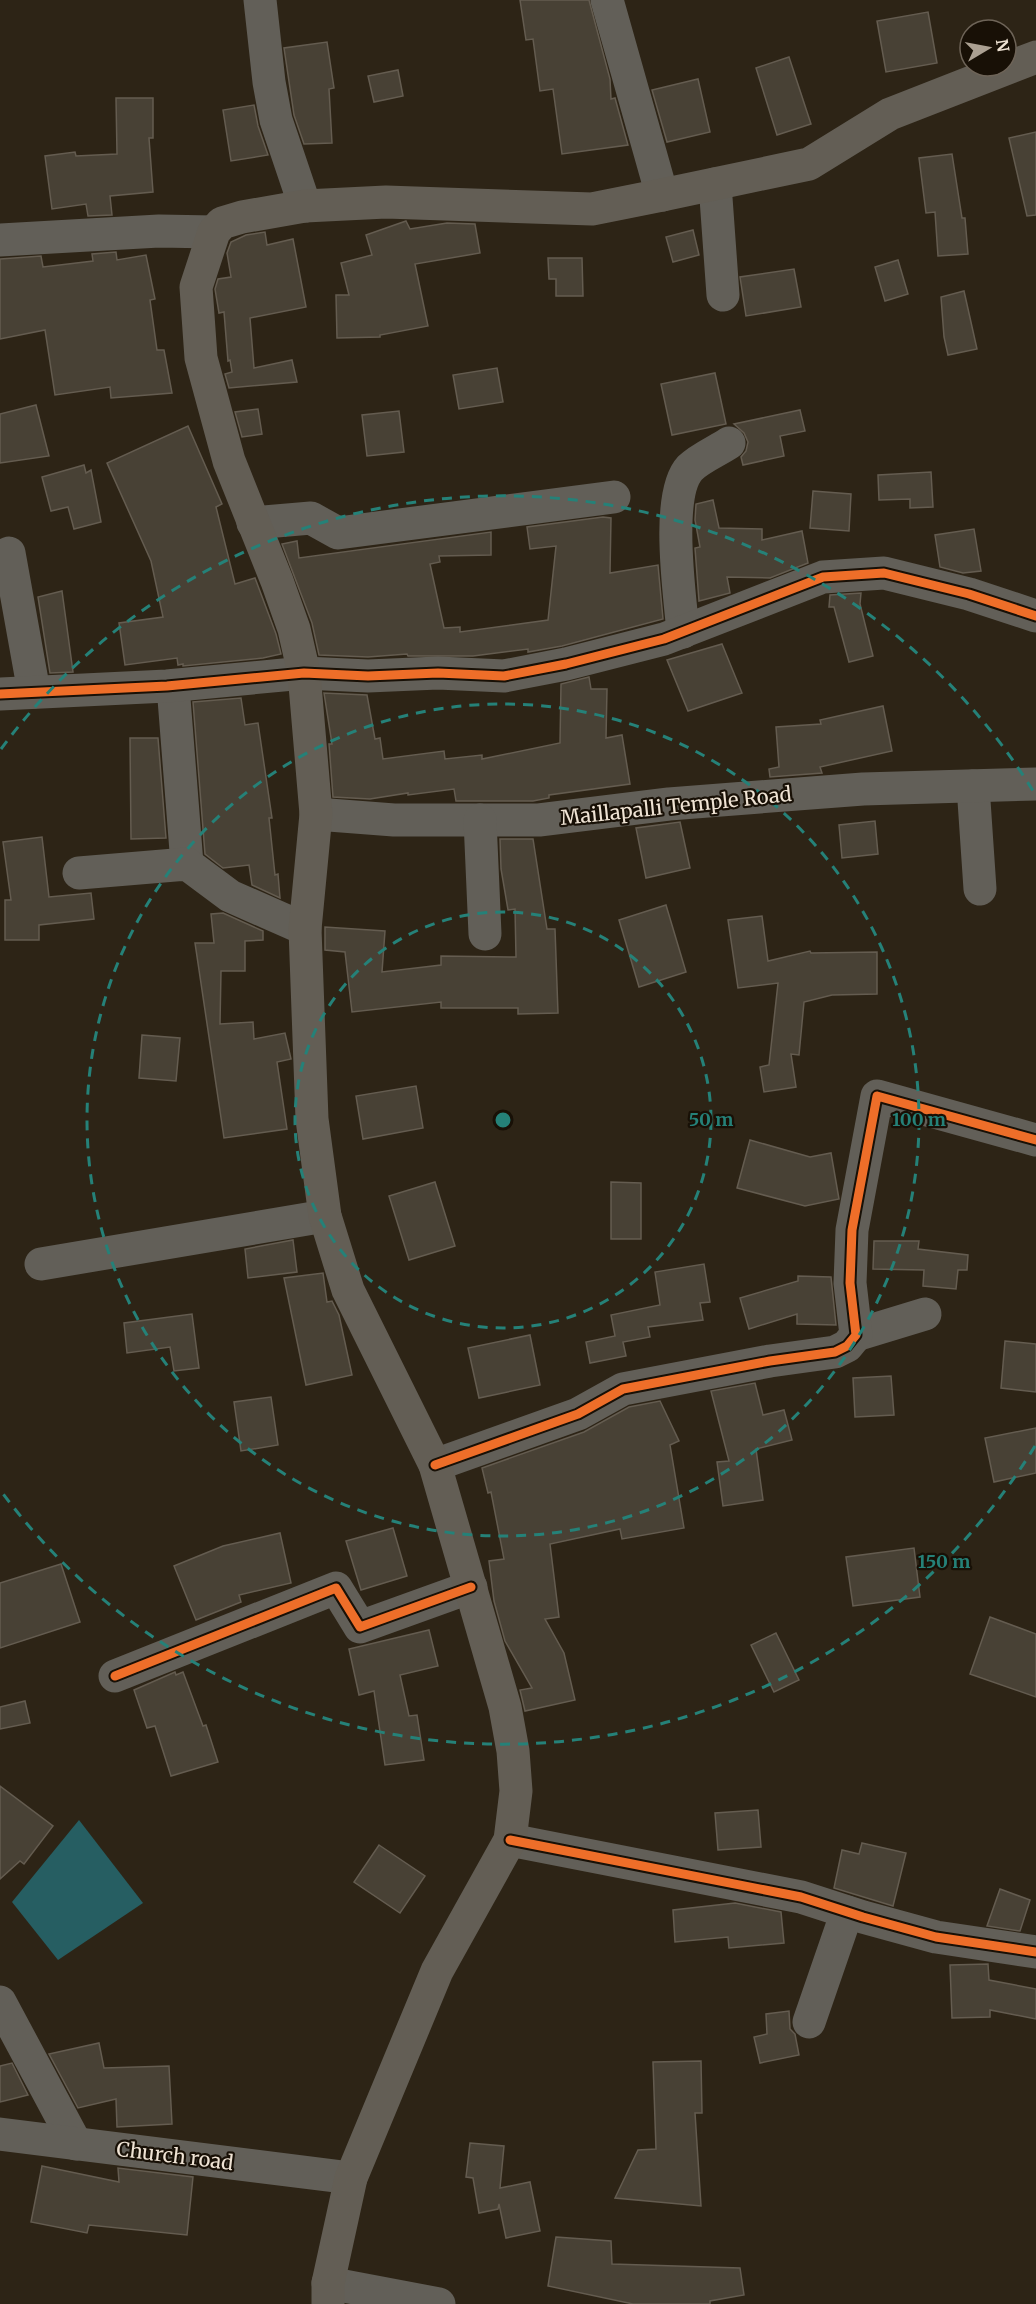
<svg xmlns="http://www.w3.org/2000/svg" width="1036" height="2304" font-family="Merriweather,serif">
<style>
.water{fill:#265e62}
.building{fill:#484135;stroke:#645c50;stroke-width:1.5}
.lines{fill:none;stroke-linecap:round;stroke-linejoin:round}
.minor{stroke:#625f58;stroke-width:33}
.major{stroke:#635e55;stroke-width:33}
.cycleway-casing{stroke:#181006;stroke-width:13}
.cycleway{stroke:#ee6e29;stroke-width:9}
.ring{fill:none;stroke:#258178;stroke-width:3;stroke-dasharray:10 8}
.labels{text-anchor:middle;stroke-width:4.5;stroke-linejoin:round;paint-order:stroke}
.street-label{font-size:20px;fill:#efe3d4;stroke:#181006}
.centre{fill:#258178;stroke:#181006;stroke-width:3}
.ring-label{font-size:18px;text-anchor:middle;font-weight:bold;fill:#258178;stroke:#181006;stroke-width:4.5;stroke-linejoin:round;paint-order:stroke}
</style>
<rect width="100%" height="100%" fill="#2d2416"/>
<path class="water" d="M 79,1820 L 143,1903 L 58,1960 L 12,1902 Z"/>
<g class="building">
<path d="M 520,0 L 589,0 L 610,79 L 611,99 L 615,98 L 628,145 L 562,154 L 553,89 L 540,91 L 533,39 L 526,40 Z"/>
<path d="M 928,12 L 937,63 L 886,72 L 877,21 Z"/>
<path d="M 327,42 L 334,88 L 329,89 L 332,143 L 304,144 L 294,115 L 284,48 Z"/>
<path d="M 789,57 L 811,124 L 777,135 L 756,68 Z"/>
<path d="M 398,70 L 403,96 L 374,102 L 368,76 Z"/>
<path d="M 698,79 L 710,132 L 667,142 L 652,90 Z"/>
<path d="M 116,98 L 153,98 L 153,138 L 149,138 L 153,192 L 110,196 L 112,215 L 88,216 L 86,204 L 52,209 L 45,156 L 75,152 L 76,156 L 117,154 Z"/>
<path d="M 254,105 L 258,126 L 268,155 L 231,161 L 223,110 Z"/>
<path d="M 1036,132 L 1036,215 L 1027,216 L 1009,138 Z"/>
<path d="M 952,154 L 962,218 L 965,218 L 968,254 L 938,256 L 935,212 L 926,213 L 919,158 Z"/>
<path d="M 406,221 L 410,229 L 447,223 L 475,224 L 480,253 L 415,264 L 428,326 L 380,335 L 380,337 L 337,338 L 336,295 L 349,295 L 341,263 L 372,255 L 366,235 Z"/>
<path d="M 693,230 L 699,255 L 673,262 L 666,237 Z"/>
<path d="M 265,232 L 267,245 L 293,239 L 306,307 L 250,318 L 254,368 L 292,360 L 297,382 L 229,388 L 225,374 L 232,372 L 230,360 L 228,361 L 224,312 L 219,313 L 215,289 L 218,279 L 231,277 L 227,253 L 231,242 L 246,235 Z"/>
<path d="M 116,252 L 117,260 L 146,255 L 155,299 L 150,300 L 157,350 L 164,350 L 172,393 L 111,398 L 110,387 L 55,395 L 45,330 L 0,339 L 0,259 L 41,256 L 43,267 L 93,261 L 92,254 Z"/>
<path d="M 548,258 L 582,258 L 583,296 L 556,296 L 556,279 L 549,279 Z"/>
<path d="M 898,260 L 908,294 L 885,301 L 875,267 Z"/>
<path d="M 794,269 L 801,307 L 746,316 L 740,277 Z"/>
<path d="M 964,291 L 977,349 L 948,355 L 944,337 L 941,297 Z"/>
<path d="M 497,368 L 503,402 L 459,409 L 453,375 Z"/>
<path d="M 715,373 L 726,424 L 672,435 L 661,384 Z"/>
<path d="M 36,405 L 49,456 L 0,463 L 0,414 Z"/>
<path d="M 258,409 L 262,434 L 242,437 L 235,412 Z"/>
<path d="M 800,410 L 805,431 L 780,436 L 784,456 L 743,465 L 741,457 L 746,451 L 748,442 L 744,433 L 734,424 Z"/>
<path d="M 399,411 L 404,452 L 367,456 L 362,415 Z"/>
<path d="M 188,426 L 222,504 L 216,507 L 235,584 L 255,578 L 276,634 L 281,654 L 263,658 L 183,666 L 183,664 L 178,665 L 177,658 L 125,665 L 119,623 L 163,617 L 151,561 L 107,463 Z"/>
<path d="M 84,465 L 86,473 L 91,470 L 101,522 L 74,529 L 68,507 L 51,511 L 42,477 Z"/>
<path d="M 931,472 L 933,507 L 910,508 L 910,499 L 879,500 L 878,475 Z"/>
<path d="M 813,491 L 851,494 L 849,531 L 810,528 Z"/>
<path d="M 713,500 L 719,528 L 762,529 L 762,540 L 802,531 L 808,563 L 770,578 L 727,577 L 730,593 L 699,601 L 695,548 L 700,547 L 695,520 L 696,504 Z"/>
<path d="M 603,517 L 611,518 L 610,573 L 658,565 L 663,619 L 562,646 L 528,652 L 528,649 L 473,656 L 408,656 L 407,654 L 368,657 L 319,655 L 312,623 L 282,544 L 297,541 L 299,558 L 491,532 L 491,555 L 439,556 L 440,562 L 430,564 L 444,628 L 460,627 L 460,632 L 548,620 L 556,546 L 530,549 L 527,527 Z"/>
<path d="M 974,529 L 981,571 L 963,573 L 940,567 L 935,535 Z"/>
<path d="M 62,591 L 73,672 L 50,673 L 38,597 Z"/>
<path d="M 861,593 L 860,604 L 873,656 L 849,662 L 834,607 L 829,607 L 830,595 Z"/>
<path d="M 722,644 L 742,693 L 688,711 L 667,660 Z"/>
<path d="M 589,677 L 591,689 L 607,689 L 606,738 L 622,735 L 630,784 L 549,795 L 549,798 L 533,801 L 456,801 L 454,789 L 408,795 L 408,793 L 370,799 L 333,797 L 329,744 L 332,744 L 324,693 L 367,695 L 375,739 L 380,738 L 383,759 L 444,751 L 445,759 L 482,755 L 482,759 L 560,743 L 561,684 Z"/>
<path d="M 241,698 L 245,725 L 258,723 L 272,818 L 269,818 L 275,875 L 278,874 L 280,898 L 252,885 L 249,865 L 223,868 L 205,854 L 193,702 Z"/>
<path d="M 883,706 L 892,751 L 820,767 L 822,773 L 770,777 L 769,769 L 779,767 L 776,727 L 821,724 L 820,720 Z"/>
<path d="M 130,738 L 158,738 L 166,838 L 131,839 Z"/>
<path d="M 875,821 L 878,854 L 842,858 L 839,825 Z"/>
<path d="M 680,822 L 690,868 L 646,878 L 636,828 Z"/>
<path d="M 42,837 L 49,897 L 91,893 L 94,919 L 39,925 L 39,940 L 5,940 L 5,900 L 11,900 L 3,842 Z"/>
<path d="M 500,839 L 533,839 L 547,929 L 555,929 L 558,1013 L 518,1014 L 518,1008 L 441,1008 L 441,1002 L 352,1012 L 345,952 L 325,950 L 325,927 L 385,931 L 382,972 L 441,965 L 441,956 L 516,957 L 515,909 L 508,910 L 501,869 Z"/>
<path d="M 666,905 L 686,972 L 639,987 L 619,920 Z"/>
<path d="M 223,913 L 263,931 L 263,940 L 245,941 L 245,971 L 221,971 L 220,1024 L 253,1022 L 254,1039 L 285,1033 L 291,1059 L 277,1062 L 287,1129 L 224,1138 L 195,943 L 214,943 L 211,914 Z"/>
<path d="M 762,916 L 768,961 L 810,951 L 811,953 L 877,952 L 877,994 L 832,995 L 804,1002 L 799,1055 L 791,1054 L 796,1087 L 764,1092 L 760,1067 L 769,1065 L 778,983 L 738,988 L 728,920 Z"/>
<path d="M 142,1035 L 180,1038 L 176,1081 L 139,1078 Z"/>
<path d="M 416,1086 L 423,1128 L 363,1139 L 356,1096 Z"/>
<path d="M 750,1140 L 810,1157 L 831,1153 L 839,1199 L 805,1206 L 737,1188 Z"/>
<path d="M 435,1182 L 455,1246 L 409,1260 L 389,1196 Z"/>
<path d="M 611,1182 L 641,1183 L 641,1239 L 611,1239 Z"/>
<path d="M 293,1240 L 297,1272 L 248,1278 L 245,1249 Z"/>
<path d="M 874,1241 L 919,1241 L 918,1249 L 968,1255 L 967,1270 L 958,1270 L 956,1289 L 923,1286 L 924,1270 L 873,1269 Z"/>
<path d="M 704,1264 L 710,1302 L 700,1303 L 703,1320 L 648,1327 L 650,1337 L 623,1342 L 626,1356 L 590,1363 L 586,1342 L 615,1336 L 611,1315 L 660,1305 L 655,1272 Z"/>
<path d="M 323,1273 L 327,1302 L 332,1301 L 339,1315 L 352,1375 L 306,1385 L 284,1278 Z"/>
<path d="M 798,1276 L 831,1277 L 836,1325 L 797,1324 L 797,1314 L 749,1329 L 740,1298 L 798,1281 Z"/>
<path d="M 192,1314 L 199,1368 L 174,1371 L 170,1347 L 127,1353 L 124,1323 Z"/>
<path d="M 530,1335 L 540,1385 L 479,1398 L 468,1348 Z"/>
<path d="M 1005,1341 L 1036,1344 L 1036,1392 L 1001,1388 Z"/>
<path d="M 891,1376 L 894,1415 L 855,1417 L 853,1378 Z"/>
<path d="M 755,1383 L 763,1415 L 784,1410 L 792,1440 L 756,1449 L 763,1500 L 723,1506 L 717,1462 L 729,1461 L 711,1391 Z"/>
<path d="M 271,1397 L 278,1445 L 241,1451 L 234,1402 Z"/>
<path d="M 660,1401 L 679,1441 L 670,1445 L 684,1528 L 622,1539 L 620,1529 L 550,1544 L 559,1617 L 545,1619 L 564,1653 L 575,1700 L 525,1711 L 520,1690 L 532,1688 L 505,1641 L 494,1601 L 489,1561 L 504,1559 L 491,1492 L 488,1493 L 482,1468 L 584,1432 L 629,1407 Z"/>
<path d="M 1036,1428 L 1036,1473 L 994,1482 L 985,1438 Z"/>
<path d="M 393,1528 L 407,1576 L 361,1590 L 346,1541 Z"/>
<path d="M 280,1533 L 291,1583 L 239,1595 L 241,1602 L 196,1620 L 174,1566 L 223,1546 Z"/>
<path d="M 914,1548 L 920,1597 L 853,1606 L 846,1557 Z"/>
<path d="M 61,1564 L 80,1622 L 0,1648 L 0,1583 Z"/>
<path d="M 990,1617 L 1036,1634 L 1036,1697 L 970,1674 Z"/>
<path d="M 429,1630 L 438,1666 L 400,1675 L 409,1716 L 417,1715 L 424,1760 L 385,1765 L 374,1691 L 359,1695 L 349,1649 Z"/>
<path d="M 776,1633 L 799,1680 L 774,1692 L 751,1645 Z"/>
<path d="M 175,1672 L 176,1675 L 183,1672 L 203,1726 L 206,1725 L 218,1762 L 171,1776 L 155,1726 L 147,1728 L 134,1690 Z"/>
<path d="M 25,1701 L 30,1723 L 0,1729 L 0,1707 Z"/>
<path d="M 0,1786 L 53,1826 L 24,1864 L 20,1861 L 0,1879 Z"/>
<path d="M 758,1810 L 761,1847 L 718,1850 L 715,1813 Z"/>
<path d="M 862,1843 L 906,1853 L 893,1906 L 834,1888 L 842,1850 L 859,1854 Z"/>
<path d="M 379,1845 L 425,1876 L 400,1913 L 354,1882 Z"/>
<path d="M 1000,1889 L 1030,1900 L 1020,1931 L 987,1926 Z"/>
<path d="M 735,1903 L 781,1912 L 784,1943 L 729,1948 L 728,1937 L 675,1942 L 673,1910 Z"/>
<path d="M 988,1964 L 989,1980 L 1036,1989 L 1036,2019 L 990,2010 L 990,2017 L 952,2018 L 950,1965 Z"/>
<path d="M 789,2011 L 790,2029 L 795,2034 L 799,2055 L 760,2063 L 754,2037 L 767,2034 L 766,2014 Z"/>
<path d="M 99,2043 L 104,2068 L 169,2066 L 172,2124 L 117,2127 L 116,2099 L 78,2108 L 49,2054 Z"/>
<path d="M 701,2061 L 702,2113 L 695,2113 L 701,2206 L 615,2198 L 638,2150 L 656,2149 L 653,2062 Z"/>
<path d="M 12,2063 L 28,2095 L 0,2102 L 0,2066 Z"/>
<path d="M 470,2143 L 504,2146 L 500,2188 L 530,2182 L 540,2231 L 506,2238 L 499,2204 L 498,2209 L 479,2213 L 473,2178 L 466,2177 Z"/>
<path d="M 42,2166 L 119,2182 L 118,2168 L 193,2177 L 187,2235 L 89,2225 L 87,2233 L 31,2222 Z"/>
<path d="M 556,2237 L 611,2241 L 612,2264 L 740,2268 L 744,2295 L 710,2301 L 710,2304 L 633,2304 L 548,2286 Z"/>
</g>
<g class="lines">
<g class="minor">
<path d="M 260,0 L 269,82 L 276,120 L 305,206"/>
<path d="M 607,0 L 662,195"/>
<path d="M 715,184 L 723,295"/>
<path d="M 0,240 L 159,231 L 214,232"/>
<path d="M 253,523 L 311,518 L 338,533 L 614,497"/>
<path d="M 9,553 L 34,692"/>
<path d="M 683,632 C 680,596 665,495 690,468 C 700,458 717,451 729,443"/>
<path d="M 173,686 L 187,864"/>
<path d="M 0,694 L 167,686 L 304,673 L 368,676 L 438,673 L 504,676 L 566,664 L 664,639 L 823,577 L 884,573 L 969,594 L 1036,616"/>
<path d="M 973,786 L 980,889"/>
<path d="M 316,814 L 394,820 L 539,820 L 669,804 L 863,789 L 1036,784"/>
<path d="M 480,820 L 485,934"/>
<path d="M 79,873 L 187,864 L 230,896 L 305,929"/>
<path d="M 41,1264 L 325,1216"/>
<path d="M 856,1335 L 925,1314"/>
<path d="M 435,1465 L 578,1414 L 623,1389 L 770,1361 L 835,1352 L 847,1346 L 856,1335 L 850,1283 L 852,1230 L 877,1096 L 1036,1140"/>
<path d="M 115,1676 L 336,1588 L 360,1627 L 471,1587"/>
<path d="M 510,1840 L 801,1897 L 863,1917 L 936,1937 L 1036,1952"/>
<path d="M 0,2002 L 76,2144"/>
<path d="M 809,2022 L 847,1912"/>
<path d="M 0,2134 L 351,2178"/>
<path d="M 328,2283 L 439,2304"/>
</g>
<path class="major" d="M 328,2304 L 328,2283 L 351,2178 L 437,1971 L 510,1840 L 516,1791 L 513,1751 L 505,1707 L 435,1465 L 348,1290 L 325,1216 L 312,1119 L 305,929 L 316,814 L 304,673 L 294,629 L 277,581 L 229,461 L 201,358 L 196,287 L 214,232 L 222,223 L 242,217 L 305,206 L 386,202 L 592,209 L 662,195 L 809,164 L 890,114 L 1036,57"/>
<g class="cycleway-casing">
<g id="cycleway">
<path d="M 0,694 L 167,686 L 304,673 L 368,676 L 438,673 L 504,676 L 566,664 L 664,639 L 823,577 L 884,573 L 969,594 L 1036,616"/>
<path d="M 435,1465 L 578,1414 L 623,1389 L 770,1361 L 835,1352 L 847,1346 L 856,1335 L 850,1283 L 852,1230 L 877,1096 L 1036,1140"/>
<path d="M 115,1676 L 336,1588 L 360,1627 L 471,1587"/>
<path d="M 510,1840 L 801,1897 L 863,1917 L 936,1937 L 1036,1952"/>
</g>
</g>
<use href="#cycleway" class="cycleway"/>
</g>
<g class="ring">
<circle cx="503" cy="1120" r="208"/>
<circle cx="503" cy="1120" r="416"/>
<path d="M1035 1446A624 624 0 0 1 1 1491M1 749A624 624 0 0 1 1035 794"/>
</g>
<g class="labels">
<g class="street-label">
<text transform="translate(676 806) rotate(-6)" y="7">Maillapalli Temple Road</text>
<text transform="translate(175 2156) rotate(7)" y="7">Church road</text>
</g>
</g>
<circle cx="503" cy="1120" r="9" class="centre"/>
<g class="ring-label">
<text x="711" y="1126">50 m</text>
<text x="919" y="1126">100 m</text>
<text x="944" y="1568">150 m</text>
</g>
<g transform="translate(988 48) rotate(80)"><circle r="28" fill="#181006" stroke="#6e6458" stroke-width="1.5"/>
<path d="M0-4.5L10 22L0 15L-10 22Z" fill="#aba092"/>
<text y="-9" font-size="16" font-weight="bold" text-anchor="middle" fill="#efe3d4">N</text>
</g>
</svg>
